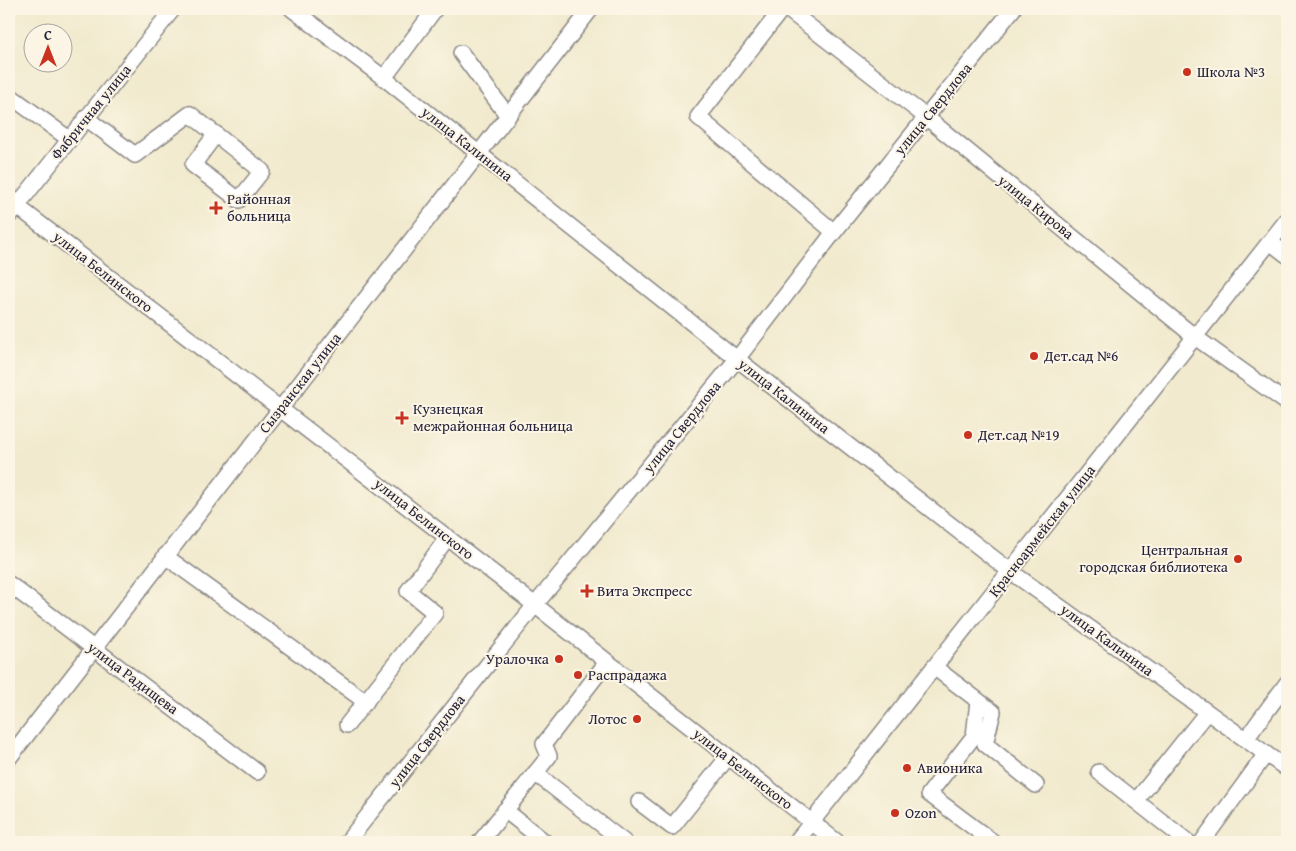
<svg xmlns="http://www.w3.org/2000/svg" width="1296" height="851" font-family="'Gentium Book Plus',serif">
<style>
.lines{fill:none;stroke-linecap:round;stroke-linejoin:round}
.minor-casing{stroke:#8a8684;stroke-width:18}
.minor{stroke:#fff;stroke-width:15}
.poi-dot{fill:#c8321e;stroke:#fcf5e5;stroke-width:2}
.labels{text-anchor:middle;stroke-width:4;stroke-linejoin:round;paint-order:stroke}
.poi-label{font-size:15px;fill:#22223b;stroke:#fcf5e5;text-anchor:start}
.street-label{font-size:15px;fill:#22223b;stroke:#fcf5e5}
</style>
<rect width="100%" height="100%" fill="#fcf5e5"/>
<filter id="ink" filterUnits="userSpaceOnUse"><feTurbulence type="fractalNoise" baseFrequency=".02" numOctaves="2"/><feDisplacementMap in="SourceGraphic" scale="10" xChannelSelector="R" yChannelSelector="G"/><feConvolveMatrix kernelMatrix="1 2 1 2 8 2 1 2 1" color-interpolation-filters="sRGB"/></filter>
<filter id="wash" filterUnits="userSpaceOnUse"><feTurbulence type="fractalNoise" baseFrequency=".0096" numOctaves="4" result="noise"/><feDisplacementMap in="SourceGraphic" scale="20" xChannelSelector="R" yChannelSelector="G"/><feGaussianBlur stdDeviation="1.12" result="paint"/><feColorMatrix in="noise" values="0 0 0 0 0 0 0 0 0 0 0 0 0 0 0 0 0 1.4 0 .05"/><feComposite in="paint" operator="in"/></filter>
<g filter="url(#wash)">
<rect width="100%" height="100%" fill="#f1eace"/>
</g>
<g filter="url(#ink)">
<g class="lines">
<g class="minor-casing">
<g id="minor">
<path d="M 292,9 L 384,78 L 737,359 L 1010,571 L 1287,769"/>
<path d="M 782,9 L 698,117 L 834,232"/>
<path d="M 787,9 L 926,117 L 1195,337 L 1287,403"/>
<path d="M 461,53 L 508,116"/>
<path d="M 384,78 L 435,9"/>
<path d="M 9,95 L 69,139"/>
<path d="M 86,118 L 135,155 L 190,114 L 262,171 L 239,200 L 193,165 L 216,134"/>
<path d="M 9,200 L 535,605 L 837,842"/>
<path d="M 9,216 L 173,9"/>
<path d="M 1270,242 L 1287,255"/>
<path d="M 165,556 L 366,702"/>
<path d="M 9,584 L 257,772"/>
<path d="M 934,667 L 993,712 L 985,744 L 1036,785"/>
<path d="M 978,701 L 974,736 L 929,794 L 993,842"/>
<path d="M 347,725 L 435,613 L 408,591 L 448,537"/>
<path d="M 1246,739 L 1287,683"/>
<path d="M 9,758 L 591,9"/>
<path d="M 1099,772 L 1188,842"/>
<path d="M 535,773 L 624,842"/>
<path d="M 1136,801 L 1207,712"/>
<path d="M 639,802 L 672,827 L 728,757"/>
<path d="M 505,810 L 545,842"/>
<path d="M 347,842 L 535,605 L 737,359 L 834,232 L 1013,9"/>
<path d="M 480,842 L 549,756 L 544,744 L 607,662"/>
<path d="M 796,842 L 1287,220"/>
<path d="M 1202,842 L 1266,754"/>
</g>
</g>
<use href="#minor" class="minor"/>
</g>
</g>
<g class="poi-dot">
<circle cx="1187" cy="72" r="5"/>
<path d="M213.5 200.5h5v5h5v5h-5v5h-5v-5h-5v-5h5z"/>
<circle cx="1034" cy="356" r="5"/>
<path d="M399.5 410.5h5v5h5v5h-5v5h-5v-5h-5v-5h5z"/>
<circle cx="968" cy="435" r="5"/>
<circle cx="1238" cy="559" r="5"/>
<path d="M584.5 583.5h5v5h5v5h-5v5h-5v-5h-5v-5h5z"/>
<circle cx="559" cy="659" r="5"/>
<circle cx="578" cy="675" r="5"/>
<circle cx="637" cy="719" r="5"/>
<circle cx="907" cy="768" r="5"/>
<circle cx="895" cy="813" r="5"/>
</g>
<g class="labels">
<g class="poi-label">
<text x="1197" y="77">Школа №3</text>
<text x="227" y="204">Районная<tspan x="227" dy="17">больница</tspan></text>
<text x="1044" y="361">Дет.сад №6</text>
<text x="413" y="414">Кузнецкая<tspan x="413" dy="17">межрайонная больница</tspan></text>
<text x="978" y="440">Дет.сад №19</text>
<text x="1228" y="555" text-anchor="end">Центральная<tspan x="1228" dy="17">городская библиотека</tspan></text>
<text x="597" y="596">Вита Экспресс</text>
<text x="549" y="664" text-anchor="end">Уралочка</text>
<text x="588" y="680">Распрадажа</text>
<text x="627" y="724" text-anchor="end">Лотос</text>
<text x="917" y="773">Авионика</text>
<text x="905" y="818">Ozon</text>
</g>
<g class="street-label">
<text transform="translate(933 109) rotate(-51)" y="5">улица Свердлова</text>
<text transform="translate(91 112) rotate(-51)" y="5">Фабричная улица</text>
<text transform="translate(467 144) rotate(38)" y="5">улица Калинина</text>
<text transform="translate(1036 207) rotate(39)" y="5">улица Кирова</text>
<text transform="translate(103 272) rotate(38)" y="5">улица Белинского</text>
<text transform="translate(300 383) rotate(-52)" y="5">Сызранская улица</text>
<text transform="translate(784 396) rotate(38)" y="5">улица Калинина</text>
<text transform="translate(682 427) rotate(-51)" y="5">улица Свердлова</text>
<text transform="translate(424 519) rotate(38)" y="5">улица Белинского</text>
<text transform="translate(1042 531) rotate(-52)" y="5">Красноармейская улица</text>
<text transform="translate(1107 640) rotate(36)" y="5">улица Калинина</text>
<text transform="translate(133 678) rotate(37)" y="5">улица Радищева</text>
<text transform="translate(427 741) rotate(-52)" y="5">улица Свердлова</text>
<text transform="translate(743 769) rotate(38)" y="5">улица Белинского</text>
</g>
</g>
<rect width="1296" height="851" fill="none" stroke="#fcf5e5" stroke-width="30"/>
<g transform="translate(48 48)"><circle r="24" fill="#fcf5e5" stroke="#a5a1a1"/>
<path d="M0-4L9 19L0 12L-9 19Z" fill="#c8321e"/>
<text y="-8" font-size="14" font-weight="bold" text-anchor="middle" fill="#22223b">С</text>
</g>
</svg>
